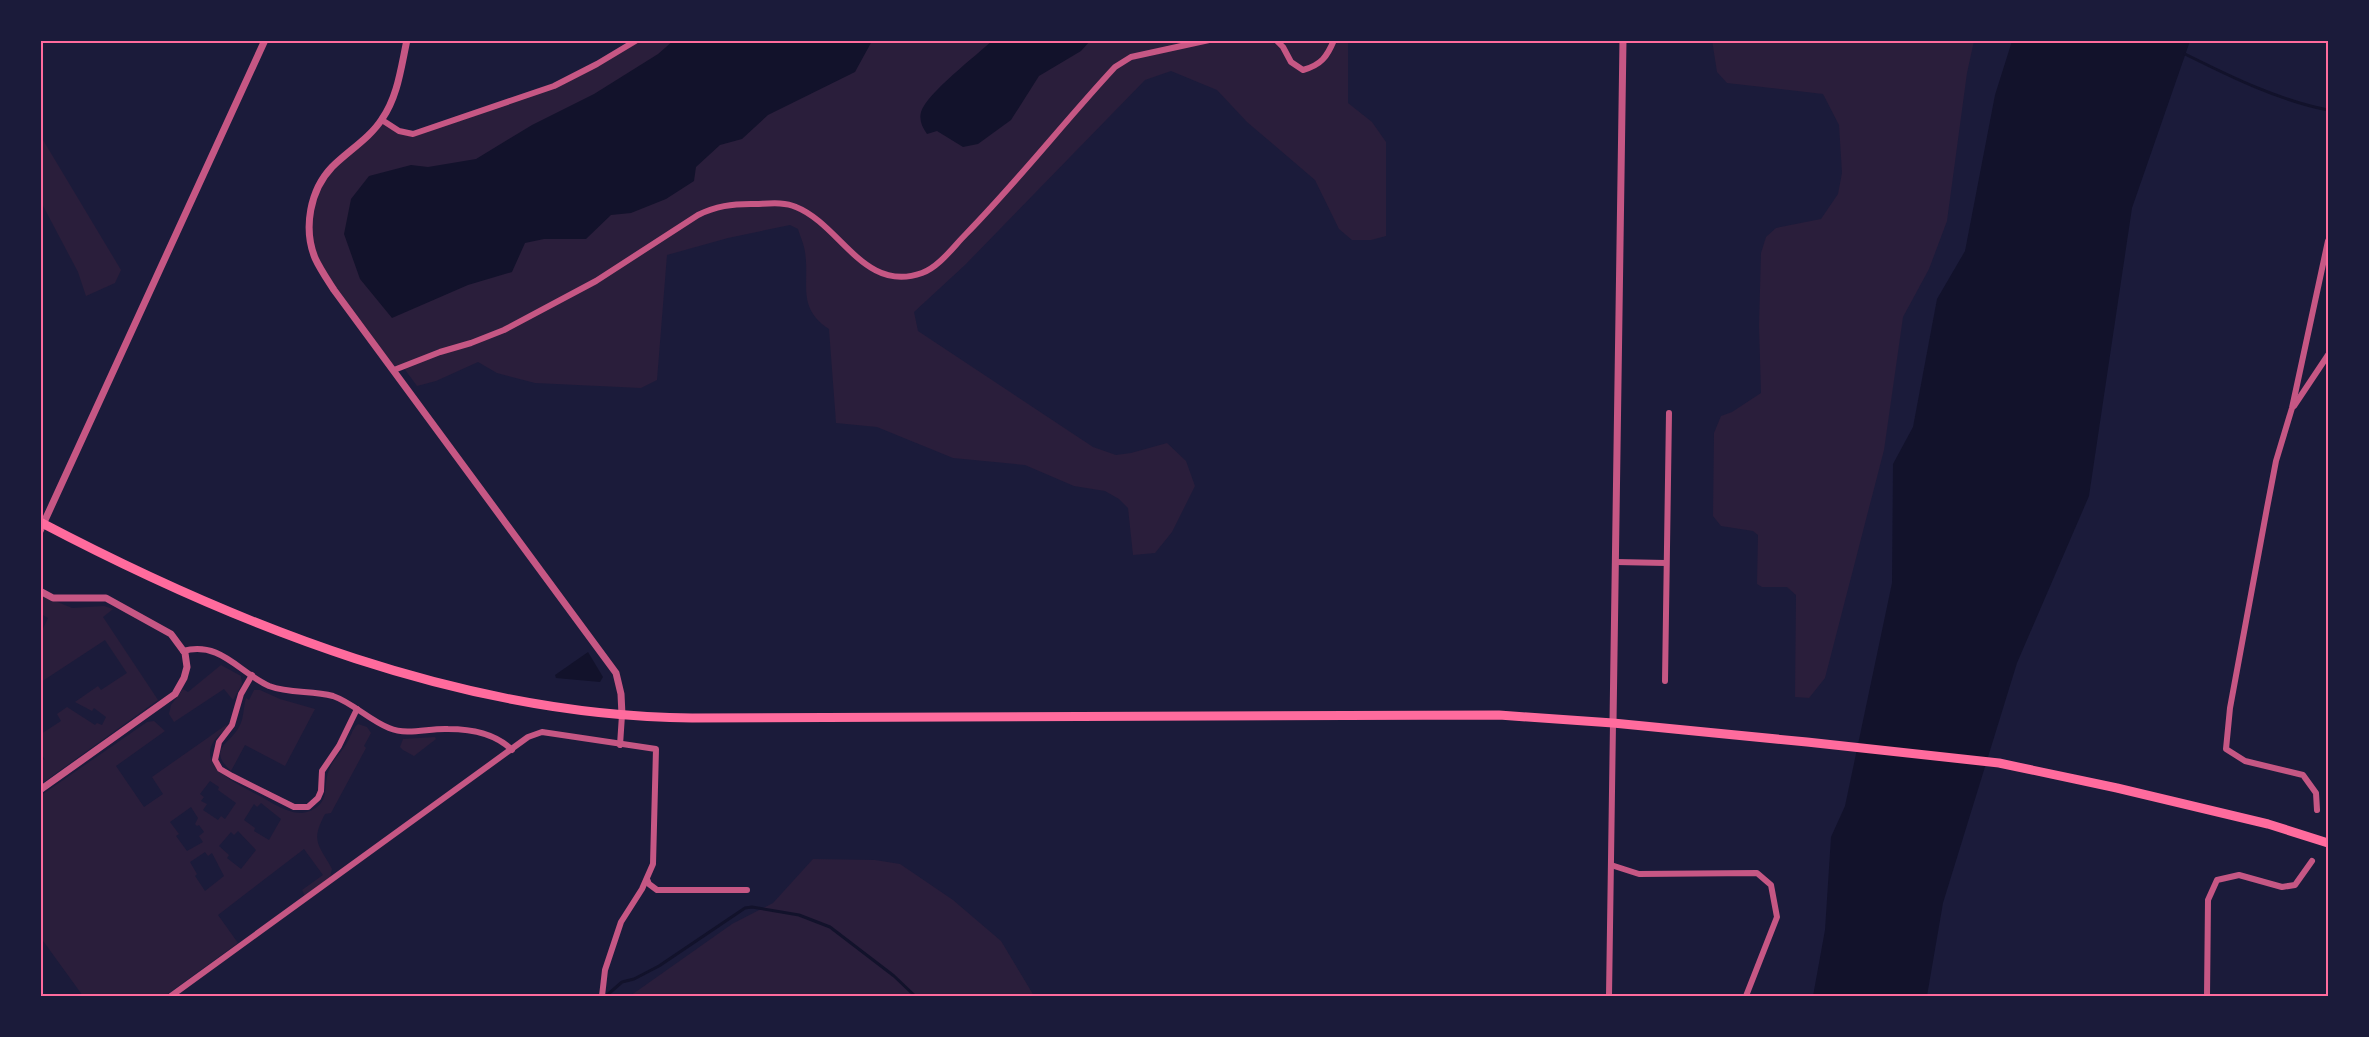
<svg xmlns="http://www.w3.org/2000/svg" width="2369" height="1037" font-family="'Exo 2',sans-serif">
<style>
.green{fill:#2a1e3b;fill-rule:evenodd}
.water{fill:#12122b}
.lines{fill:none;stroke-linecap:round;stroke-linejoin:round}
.stream{stroke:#12122b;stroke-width:3}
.minor{stroke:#c65784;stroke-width:6}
.tertiary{stroke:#c65784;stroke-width:7}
.trunk{stroke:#ff6b9d;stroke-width:9}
.neatline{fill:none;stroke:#ff6b9d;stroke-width:2}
</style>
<rect width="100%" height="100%" fill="#1b1b3a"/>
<g class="green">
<path d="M 1712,40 L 1974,41 L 1967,73 L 1947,221 L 1929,269 L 1903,317 L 1884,450 L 1825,678 L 1809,698 L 1795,697 L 1796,595 L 1787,587 L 1762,587 L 1757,584 L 1758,535 L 1753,531 L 1721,526 L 1713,516 L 1714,433 L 1721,416 L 1732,412 L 1761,393 L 1759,326 L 1761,253 L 1766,237 L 1776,228 L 1821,219 L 1838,194 L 1842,173 L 1839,125 L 1823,94 L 1727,83 L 1717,72 Z"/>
<path d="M 637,41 L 1348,41 L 1348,103 L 1372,122 L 1386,142 L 1386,236 L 1371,240 L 1352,240 L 1339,229 L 1315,180 L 1247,122 L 1217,90 L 1171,71 L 1145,80 L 965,265 L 914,312 L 918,331 L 1093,447 L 1116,455 L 1131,453 L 1167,443 L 1186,461 L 1195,486 L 1172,532 L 1155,553 L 1133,555 L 1128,508 L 1119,499 L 1105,491 L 1074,486 L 1025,465 L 953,458 L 877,427 L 836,423 L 829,329 C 796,307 810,284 805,252 C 804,244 800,236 798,229 L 790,225 L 728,238 L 667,255 L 657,380 L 641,388 L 535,383 L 497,373 L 478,362 L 436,381 L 417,386 L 403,367 L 394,370 L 320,268 L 309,237 L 316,192 L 330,169 L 382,120 L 413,134 L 534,93 Z"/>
<path d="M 40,135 L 121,270 L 115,283 L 86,296 L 78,272 L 41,202 Z"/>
<path d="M 41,595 L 72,608 L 104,606 L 113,609 L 103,617 L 158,700 L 41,784 L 41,758 L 45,760 L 41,753 L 41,734 L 61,721 L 57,714 L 67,707 L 95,725 L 97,723 L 102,725 L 106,717 L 94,708 L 92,711 L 75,702 L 98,686 L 101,690 L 127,673 L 105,640 L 41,682 L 41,633 L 48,618 L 41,614 Z"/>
<path d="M 221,665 L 241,676 L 242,684 L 233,700 L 224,689 L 174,722 L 169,714 L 171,705 L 183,689 L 188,692 Z"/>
<path d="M 254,690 L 260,690 L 280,699 L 315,709 L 285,766 L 245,745 L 231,771 C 207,749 229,745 239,727 C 244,719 243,708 246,698 L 249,700 Z"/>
<path d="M 154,721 L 165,731 L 116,766 L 144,807 L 163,794 L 152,777 L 226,725 L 228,728 C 185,758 229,780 256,794 C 270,801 291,817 307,812 C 332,804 322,786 329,770 C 333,759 344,750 349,739 C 352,733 353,728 358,724 L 367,727 L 371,733 L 364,746 L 366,748 L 331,813 L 325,814 C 310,842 319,845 332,869 L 330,877 L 305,896 L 302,890 L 323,875 L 304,849 L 218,915 L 238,943 L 165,996 L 83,996 L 41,938 L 40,796 L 147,722 ZM 210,781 L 219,787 L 218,790 L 236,803 L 225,819 L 221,816 L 218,820 L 203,810 L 207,804 L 201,801 L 204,797 L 200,794 ZM 261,803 L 281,819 L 269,840 L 254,831 L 255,828 L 244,820 L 254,804 L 257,807 ZM 191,807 L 198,818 L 195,824 L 197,826 L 199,825 L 204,832 L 199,836 L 203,842 L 187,851 L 176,836 L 179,834 L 170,822 ZM 238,831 L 256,850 L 241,869 L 227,858 L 229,855 L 219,846 L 231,832 L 234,835 ZM 205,852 L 208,856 L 212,853 L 224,876 L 205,891 L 195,876 L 197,874 L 190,862 Z"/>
<path d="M 435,737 L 436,739 L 414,756 L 403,750 L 400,747 L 403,739 Z"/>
<path d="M 813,859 L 875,860 L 900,864 L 953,900 L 1001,941 L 1034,996 L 630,996 L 732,924 L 773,903 Z"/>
</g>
<g class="water">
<path d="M 674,40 L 872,41 L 855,72 L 768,115 L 742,139 L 720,145 L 696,167 L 694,181 L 666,199 L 631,213 L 611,215 L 586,239 L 544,239 L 525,243 L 512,272 L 468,285 L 392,318 L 360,279 L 344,234 L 351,199 L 369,176 L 411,165 L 428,167 L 476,159 L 532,125 L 594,94 L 658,54 Z"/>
<path d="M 993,40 L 1090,41 L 1081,51 L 1039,76 L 1011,120 L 978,144 L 963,147 L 937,131 L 927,134 C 922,127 919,120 921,112 C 927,93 977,55 993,40 Z"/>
<path d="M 2012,41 L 2190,41 L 2132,208 L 2089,496 L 2017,663 L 1943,903 L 1927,996 L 1813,996 L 1825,930 L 1831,837 L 1845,806 L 1892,583 L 1893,464 L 1913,427 L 1937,299 L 1965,251 L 1995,95 Z"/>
<path d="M 588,652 L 603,677 L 600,682 L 556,678 L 555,675 Z"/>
</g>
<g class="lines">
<g class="stream">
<path d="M 2185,54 C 2231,77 2278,100 2328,110"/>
<path d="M 606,996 L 622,982 L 634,979 L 659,966 L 745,908 L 752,907 L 799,915 L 830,927 L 894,976 L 915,996"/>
</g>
<g class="minor">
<path d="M 1276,40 L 1283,47 L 1291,62 L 1303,70 C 1321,65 1327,57 1334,40"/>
<path d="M 382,120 L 399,131 L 413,134 L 554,86 L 597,64 L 637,40"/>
<path d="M 394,370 L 440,352 L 471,343 L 504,330 L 596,281 L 698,215 C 716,206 732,204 751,204 C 766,204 783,201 796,207 C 841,225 864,294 922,273 C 939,267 953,247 966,234 C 1018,181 1064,122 1115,67 L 1131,57 L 1209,40"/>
<path d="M 2294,406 L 2328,355"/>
<path d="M 1616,562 L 1666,563"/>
<path d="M 183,651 C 221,641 238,672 269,686 C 290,694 312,690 333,696 C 353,703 369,720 389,728 C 408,736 428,728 448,729 C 470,729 495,733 512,750"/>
<path d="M 252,675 L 241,694 L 232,725 L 219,742 L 215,760 L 220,769 L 232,776 L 294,807 L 308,807 L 318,798 L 321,791 L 322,771 L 339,746 L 357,709"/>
<path d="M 1665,681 L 1669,413"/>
<path d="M 620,745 L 622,715"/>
<path d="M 2317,810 L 2316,793 L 2303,775 L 2245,761 L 2226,749 L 2230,708 L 2267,508 L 2276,461 L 2292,408 L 2328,241"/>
<path d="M 1611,865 L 1639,874 L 1757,873 L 1771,885 L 1777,917 L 1746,996"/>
<path d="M 647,879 L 649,884 L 657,890 L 747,890"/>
<path d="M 171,996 L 528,737 L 542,732 L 656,749 L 653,864 L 642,889 L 621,922 L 605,970 L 602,996"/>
<path d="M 1609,996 L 1613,723"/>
<path d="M 2207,996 L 2208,900 L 2217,880 L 2239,875 L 2282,887 L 2295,885 L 2312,861"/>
</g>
<g class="tertiary">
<path d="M 407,40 C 401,67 398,96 382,119 C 370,138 348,151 332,167 C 310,190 303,228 315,258 C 320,269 327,279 334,290 L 616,673 L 621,694 L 622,715"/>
<path d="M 40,531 L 265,40"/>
<path d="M 40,591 L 53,598 L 106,598 L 171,634 L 185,653 L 187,667 L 184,678 L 175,694 L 40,790"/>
<path d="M 1613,723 L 1623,40"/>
</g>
<path class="trunk" d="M 40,522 C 240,627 464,716 692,718 L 1499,715 L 1613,723 L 1807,742 L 1999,763 L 2117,788 L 2268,824 L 2328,843"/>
</g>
<rect width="2369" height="1037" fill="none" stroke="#1b1b3a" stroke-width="84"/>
<rect x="42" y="42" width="2285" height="953" class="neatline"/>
</svg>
